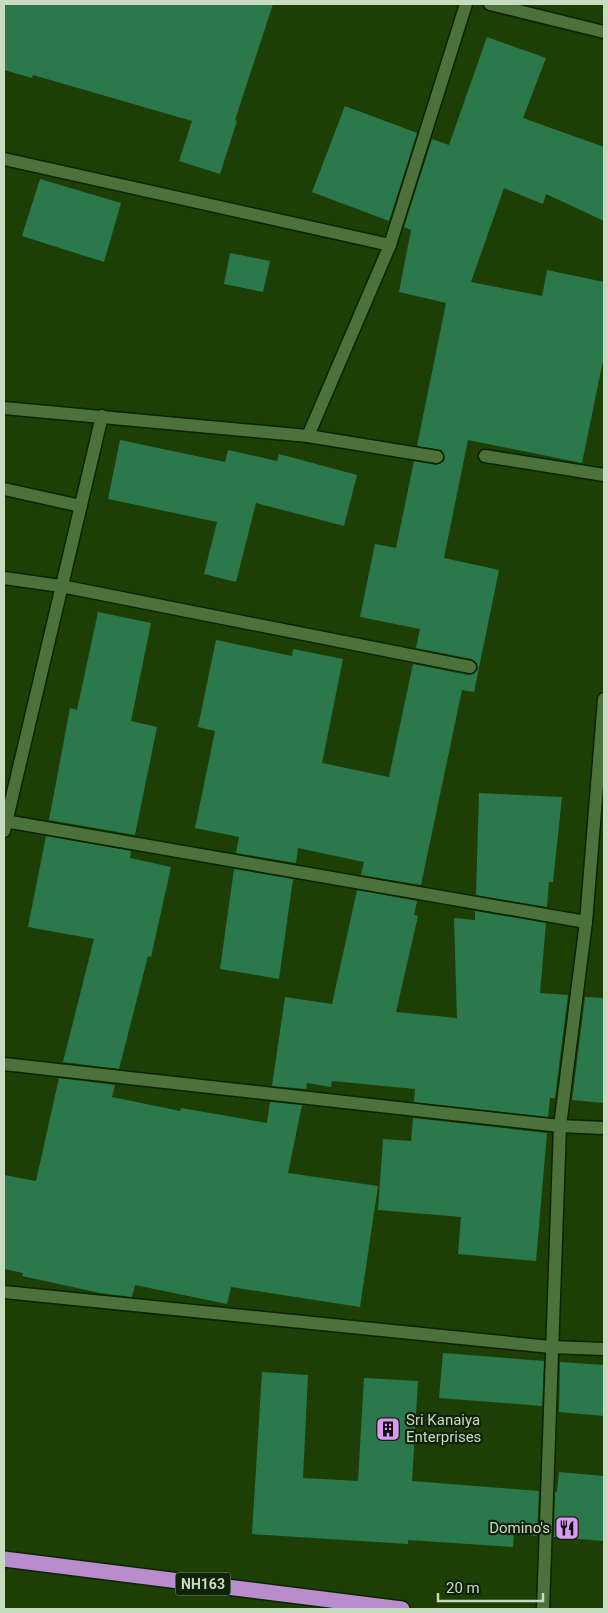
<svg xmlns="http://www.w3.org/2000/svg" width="608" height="1613" font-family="Roboto,sans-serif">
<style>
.building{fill:#2b784d}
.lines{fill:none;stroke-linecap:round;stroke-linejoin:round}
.street-casing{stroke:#0a2300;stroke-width:15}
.highway-casing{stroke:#0a2300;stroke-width:18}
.street{stroke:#4d713a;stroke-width:12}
.highway{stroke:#b98dcb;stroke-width:15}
.labels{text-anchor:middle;stroke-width:4.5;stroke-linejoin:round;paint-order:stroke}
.shield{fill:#12210b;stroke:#91a388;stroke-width:1}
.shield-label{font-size:14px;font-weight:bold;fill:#c7dbbe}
.poi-label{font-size:15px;fill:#c7dbbe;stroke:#12210b;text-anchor:start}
</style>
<rect width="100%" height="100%" fill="#1d3f06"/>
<g class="building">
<path d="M 4,4 L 273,4 L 235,120 L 237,121 L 220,174 L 179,161 L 192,121 L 33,75 L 32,78 L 4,70 Z"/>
<path d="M 487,37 L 546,58 L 523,118 L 604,147 L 604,221 L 546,194 L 543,204 L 504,188 L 471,282 L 542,296 L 547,270 L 604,282 L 604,356 L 582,463 L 468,440 L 444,558 L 499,570 L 474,692 L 462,690 L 421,885 L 361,875 L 364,862 L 298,848 L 296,863 L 236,853 L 239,837 L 195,828 L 215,731 L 198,727 L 216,640 L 292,656 L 293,649 L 343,659 L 322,763 L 389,777 L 413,664 L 468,675 L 473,674 L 478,669 L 477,664 L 472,659 L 416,648 L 420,629 L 360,617 L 375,544 L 396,548 L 414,461 L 436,465 L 443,462 L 445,459 L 442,450 L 417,446 L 446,303 L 399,292 L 411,230 L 404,227 L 432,139 L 449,145 Z"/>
<path d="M 345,106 L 417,133 L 389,221 L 312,192 Z"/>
<path d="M 40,179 L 121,203 L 104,262 L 22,236 Z"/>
<path d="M 230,253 L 270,261 L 263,292 L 224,284 Z"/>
<path d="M 120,440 L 225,462 L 228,450 L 277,461 L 279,454 L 357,475 L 344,526 L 256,503 L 236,582 L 204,574 L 217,522 L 108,499 Z"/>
<path d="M 98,612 L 151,623 L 131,721 L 157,727 L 135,835 L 49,820 L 70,708 L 77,710 Z"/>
<path d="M 479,793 L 562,797 L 553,882 L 549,882 L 547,907 L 476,895 Z"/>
<path d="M 46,836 L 131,851 L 130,858 L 171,867 L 151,957 L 148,956 L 119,1069 L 63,1062 L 94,939 L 28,927 Z"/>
<path d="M 234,869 L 293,879 L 279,979 L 220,969 Z"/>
<path d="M 357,890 L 417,901 L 414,915 L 418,916 L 396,1012 L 457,1018 L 454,918 L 475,920 L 475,911 L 546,923 L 540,993 L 568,995 L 555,1098 L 550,1098 L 548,1117 L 414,1102 L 415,1089 L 332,1081 L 331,1087 L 307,1083 L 306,1089 L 272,1086 L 285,997 L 332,1004 Z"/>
<path d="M 585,997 L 604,998 L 604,1103 L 572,1100 Z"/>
<path d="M 59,1078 L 115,1085 L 112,1097 L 180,1111 L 181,1108 L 267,1123 L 270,1102 L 302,1105 L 288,1173 L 378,1186 L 360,1307 L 231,1287 L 227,1304 L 135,1285 L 132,1297 L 100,1293 L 22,1276 L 23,1273 L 4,1269 L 4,1175 L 36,1181 Z"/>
<path d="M 413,1118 L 547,1133 L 536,1261 L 458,1254 L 461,1217 L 378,1210 L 383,1139 L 411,1141 Z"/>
<path d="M 443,1353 L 544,1361 L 542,1406 L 439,1398 Z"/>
<path d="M 560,1362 L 604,1365 L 604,1416 L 559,1412 Z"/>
<path d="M 262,1372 L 308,1375 L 303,1478 L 358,1481 L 364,1378 L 418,1381 L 412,1481 L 539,1491 L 537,1536 L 514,1534 L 513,1547 L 408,1540 L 408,1544 L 252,1534 Z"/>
<path d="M 559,1472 L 604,1476 L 604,1541 L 554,1537 L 555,1492 L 557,1492 Z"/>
</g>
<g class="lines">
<g class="street-casing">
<g id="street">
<path d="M 490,4 L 604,32"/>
<path d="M 4,159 L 390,245"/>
<path d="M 4,408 L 308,436 L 390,245 L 466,4"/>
<path d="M 308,436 L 437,457"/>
<path d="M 485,456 L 604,475"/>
<path d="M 4,489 L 81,506"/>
<path d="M 4,578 L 61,586 L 470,667"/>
<path d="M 5,821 L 586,922"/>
<path d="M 4,831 L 102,416"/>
<path d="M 4,1064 L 560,1126 L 604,1128"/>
<path d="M 4,1292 L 551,1347 L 604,1349"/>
<path d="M 543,1609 L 560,1126 L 586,922 L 604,699"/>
</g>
</g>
<g class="highway-casing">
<path id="highway" d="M 4,1559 L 402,1609"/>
</g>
<use href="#street" class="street"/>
<use href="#highway" class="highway"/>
</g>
<defs>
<g id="building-square" transform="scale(1.25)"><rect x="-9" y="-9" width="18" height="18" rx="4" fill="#db99f5" stroke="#12210b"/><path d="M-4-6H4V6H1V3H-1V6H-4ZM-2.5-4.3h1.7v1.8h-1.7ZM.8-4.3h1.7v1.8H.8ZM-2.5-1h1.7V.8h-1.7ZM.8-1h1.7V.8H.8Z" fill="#111"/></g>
<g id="restaurant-square" transform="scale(1.25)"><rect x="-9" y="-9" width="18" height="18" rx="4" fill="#db99f5" stroke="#12210b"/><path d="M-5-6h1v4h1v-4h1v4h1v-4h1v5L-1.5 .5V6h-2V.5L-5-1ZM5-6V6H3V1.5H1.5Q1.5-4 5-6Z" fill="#111"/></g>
</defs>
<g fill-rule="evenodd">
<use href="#building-square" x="388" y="1429"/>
<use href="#restaurant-square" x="567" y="1528"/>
</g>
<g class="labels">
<rect class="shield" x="175.5" y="1572.5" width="55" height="23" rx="4"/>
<g class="shield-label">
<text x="203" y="1589">NH163</text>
</g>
<g class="poi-label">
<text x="406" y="1425">Sri Kanaiya<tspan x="406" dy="17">Enterprises</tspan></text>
<text x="550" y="1533" text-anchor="end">Domino's</text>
</g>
</g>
<rect width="608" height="1613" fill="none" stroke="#c7dbbe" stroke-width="10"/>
<path d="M438 1593v8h105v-8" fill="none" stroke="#c7dbbe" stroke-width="2.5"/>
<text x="446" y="1593" font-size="15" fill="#c7dbbe" stroke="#12210b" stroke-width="4" paint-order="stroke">20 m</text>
</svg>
